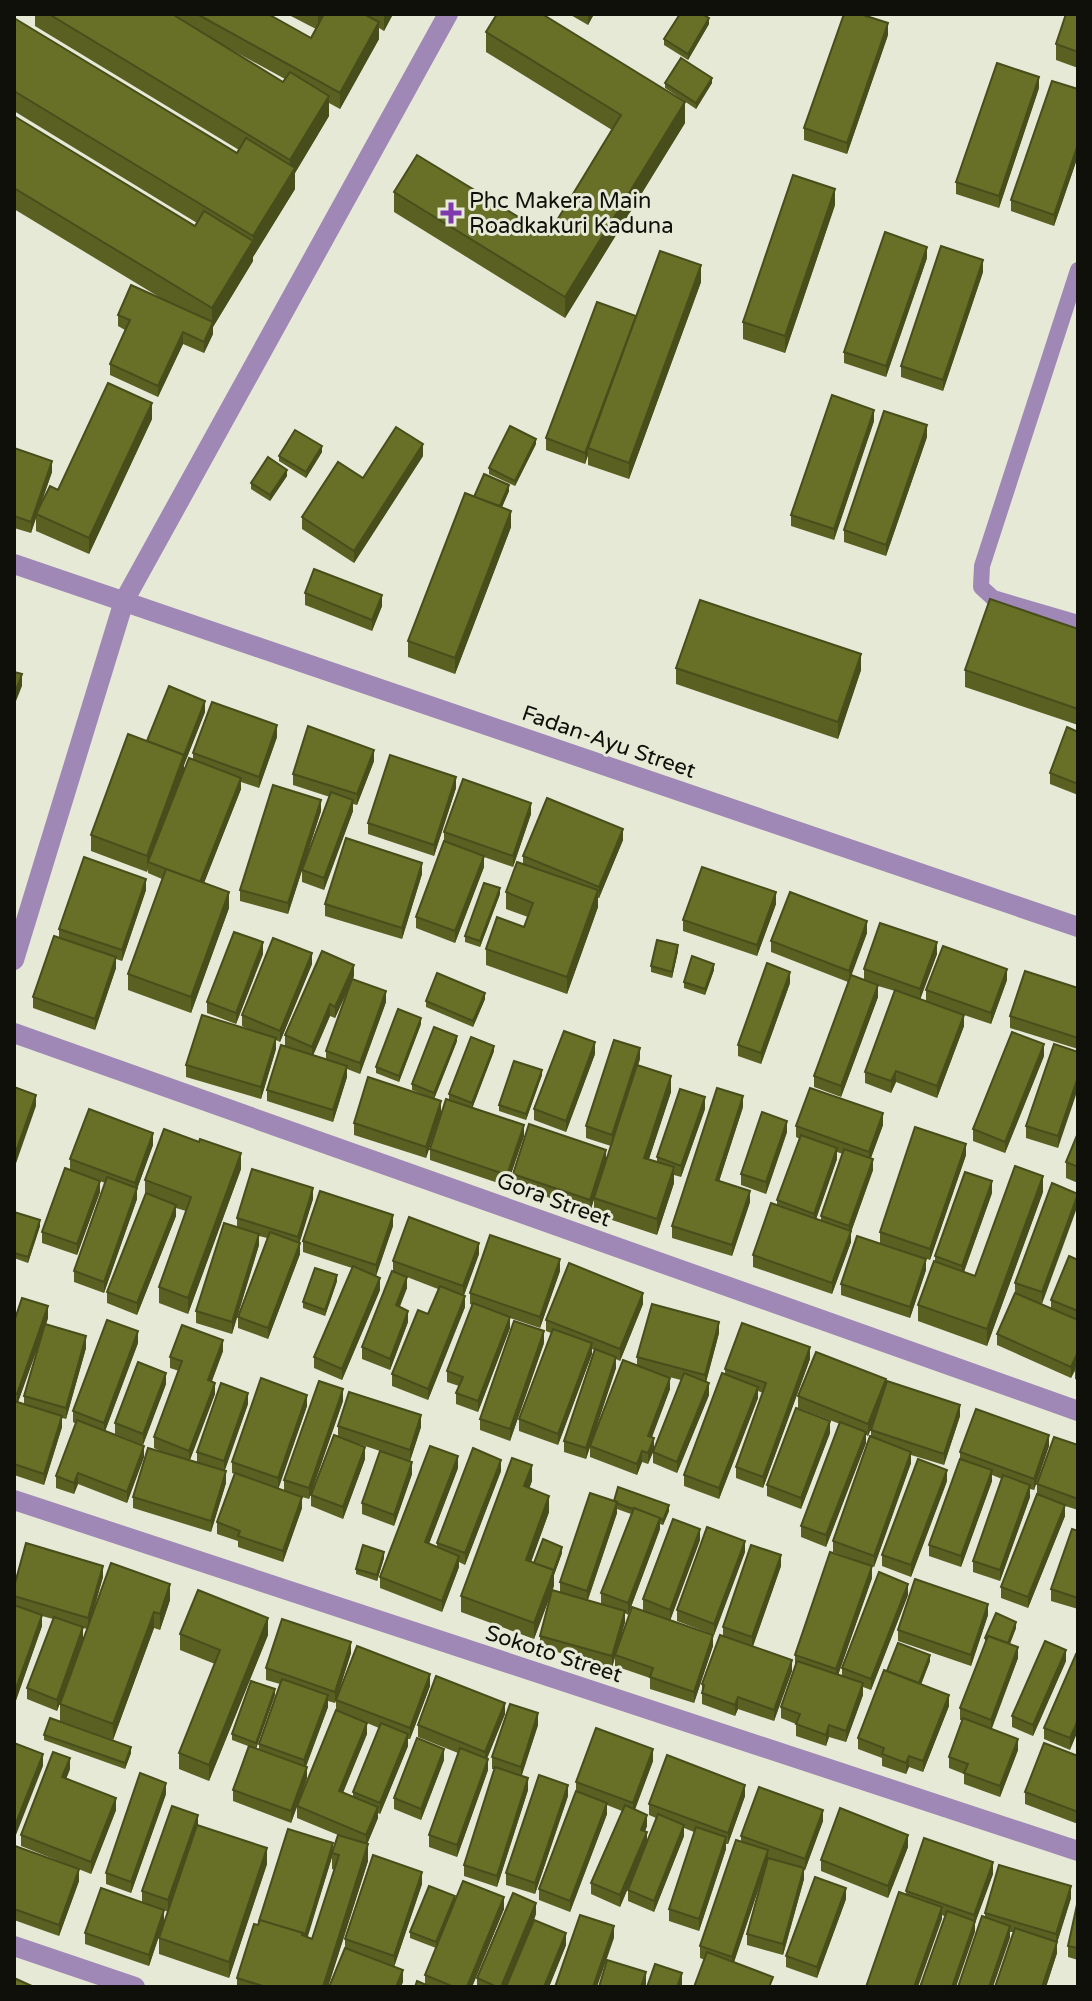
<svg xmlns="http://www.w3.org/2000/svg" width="1092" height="2001" font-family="'Varela Round',sans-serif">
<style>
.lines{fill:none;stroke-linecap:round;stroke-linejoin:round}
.lane{stroke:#a088b6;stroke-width:16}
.street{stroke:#a088b6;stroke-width:20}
.wall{fill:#596021;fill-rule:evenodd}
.shaded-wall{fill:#484e1b}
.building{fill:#677026;stroke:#484e1b;stroke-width:2}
.poi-dot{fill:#7e3aad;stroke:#e6e9d6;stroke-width:3}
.labels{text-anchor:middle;stroke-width:6;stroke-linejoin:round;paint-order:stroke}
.poi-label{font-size:22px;fill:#0f100a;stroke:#e6e9d6;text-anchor:start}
.street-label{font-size:22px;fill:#0f100a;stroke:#e6e9d6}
</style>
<rect width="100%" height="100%" fill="#e6e9d6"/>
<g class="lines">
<path class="lane" d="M 1078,270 L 982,566 L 981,587 L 993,598 L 1078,623"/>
<g class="street">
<path d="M 14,564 L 1078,927"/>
<path d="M 14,960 L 124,601 L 448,14"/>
<path d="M 14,1033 L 1078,1411"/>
<path d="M 14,1500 L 1078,1851"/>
<path d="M 14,1946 L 135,1987"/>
</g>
</g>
<g class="wall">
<path d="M 35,14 L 268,14 L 311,38 L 316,29 L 287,14 L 393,14 L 384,31 L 379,28 L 379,39 L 340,109 L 329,103 L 329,116 L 295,173 L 295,189 L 253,257 L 253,261 L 213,327 L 213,334 L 204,353 L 183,344 L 158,397 L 110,375 L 110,364 L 125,330 L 118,326 L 118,315 L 164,300 L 14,209 L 14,116 L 195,226 L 197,223 L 14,111 L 14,18 L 237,153 L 239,150 L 35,26 ZM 221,44 L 285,79 L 283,82 Z"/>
<path d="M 569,14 L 594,14 L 588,25 Z"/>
<path d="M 1078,14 L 1078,68 L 1056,60 L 1056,44 Z"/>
<path d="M 709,24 L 688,60 L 664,45 L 664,39 Z"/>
<path d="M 486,32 L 685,123 L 565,318 L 394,212 L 394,192 L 548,235 L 612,130 L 486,52 Z"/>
<path d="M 888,35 L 847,154 L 804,140 L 804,128 Z"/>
<path d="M 665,83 L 712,83 L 696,109 L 665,88 Z"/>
<path d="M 1039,88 L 999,208 L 956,194 L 956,182 Z"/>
<path d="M 1078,89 L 1078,156 L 1054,226 L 1011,211 L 1011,200 Z"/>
<path d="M 835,205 L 785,353 L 743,339 L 743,322 Z"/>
<path d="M 927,258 L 886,377 L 844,363 L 844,352 Z"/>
<path d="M 983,272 L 943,391 L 901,377 L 901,366 Z"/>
<path d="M 701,282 L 629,479 L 588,465 L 588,455 L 585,464 L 546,450 L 546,438 L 636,316 Z"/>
<path d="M 152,419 L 89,554 L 36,531 L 36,517 L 31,533 L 14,528 L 14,448 L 52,472 L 39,509 L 58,490 Z"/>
<path d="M 874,421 L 834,540 L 791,526 L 791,515 Z"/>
<path d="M 927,437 L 886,556 L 844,542 L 844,530 Z"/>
<path d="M 536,444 L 515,486 L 489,474 L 489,468 Z"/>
<path d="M 322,452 L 306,478 L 279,461 L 279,456 Z"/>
<path d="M 423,456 L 354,563 L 302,529 L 302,517 L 363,478 Z"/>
<path d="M 287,476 L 270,501 L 251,489 L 251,483 Z"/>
<path d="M 509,491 L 502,507 L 511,527 L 455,674 L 408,657 L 408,641 L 474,497 Z"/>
<path d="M 305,593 L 382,606 L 372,631 L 305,605 Z"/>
<path d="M 1078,629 L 1078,725 L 965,687 L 965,670 Z"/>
<path d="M 676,668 L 861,670 L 838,739 L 676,684 Z"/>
<path d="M 205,712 L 184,765 L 184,771 L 193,760 L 193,753 L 277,737 L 259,788 L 241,782 L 241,789 L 204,883 L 229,908 L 191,1013 L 128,990 L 128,974 L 162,879 L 148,873 L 148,869 L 147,872 L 91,851 L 91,835 L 147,741 Z"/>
<path d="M 1078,732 L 1078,795 L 1050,784 L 1050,773 Z"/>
<path d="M 374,761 L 357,805 L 353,804 L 353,811 L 324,890 L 302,882 L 302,870 L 330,797 L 293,785 L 293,774 Z"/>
<path d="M 456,788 L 434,856 L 368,834 L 368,823 Z"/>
<path d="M 321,811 L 288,914 L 240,901 L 240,890 Z"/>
<path d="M 531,814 L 513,867 L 484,857 L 484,867 L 455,943 L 416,928 L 416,917 L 444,841 L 444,832 Z"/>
<path d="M 623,840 L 599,898 L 598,898 L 598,907 L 567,994 L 486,965 L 486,949 L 524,927 L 528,917 L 506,909 L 506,892 L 523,864 L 523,856 Z"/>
<path d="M 422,874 L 402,939 L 325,916 L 325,904 Z"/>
<path d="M 146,890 L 122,961 L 116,959 L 116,968 L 95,1030 L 33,1008 L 33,997 L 59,937 L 59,929 Z"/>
<path d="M 500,894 L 480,947 L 465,942 L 465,936 Z"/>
<path d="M 776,904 L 757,956 L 683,931 L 683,920 Z"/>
<path d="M 867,933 L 851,975 L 864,980 L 864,969 L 937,954 L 920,999 L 926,1001 L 926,990 L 1007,980 L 991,1024 L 964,1015 L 964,1026 L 937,1098 L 896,1082 L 891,1093 L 865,1083 L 865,1072 L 895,991 L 878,986 L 878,997 L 841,1097 L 814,1087 L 814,1076 L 848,982 L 771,952 L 771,941 Z"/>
<path d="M 678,951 L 672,978 L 651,972 L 651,966 Z"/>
<path d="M 263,954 L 236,1024 L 207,1013 L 207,1002 Z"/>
<path d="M 312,964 L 280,1042 L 276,1040 L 276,1049 L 261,1099 L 186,1077 L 186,1065 L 250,1030 L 242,1026 L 242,1015 Z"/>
<path d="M 714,970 L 705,995 L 684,988 L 684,982 Z"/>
<path d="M 354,976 L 353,979 L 386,1002 L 360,1074 L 347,1069 L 347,1077 L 333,1122 L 267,1101 L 267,1090 L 285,1046 L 285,1035 ZM 347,992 L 326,1051 L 326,1059 L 313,1055 L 330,1016 L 335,1018 Z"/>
<path d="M 790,983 L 761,1064 L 738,1056 L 738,1045 Z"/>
<path d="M 1078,988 L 1078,1049 L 1010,1028 L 1010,1016 Z"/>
<path d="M 485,999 L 473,1027 L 426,1007 L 426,1001 Z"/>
<path d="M 421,1024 L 399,1082 L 376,1073 L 376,1067 Z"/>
<path d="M 457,1041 L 434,1099 L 412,1090 L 412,1084 Z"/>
<path d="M 494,1051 L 472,1108 L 524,1136 L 507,1186 L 430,1160 L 430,1149 L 449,1100 L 449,1094 Z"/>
<path d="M 1078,1052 L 1058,1148 L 1026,1138 L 1026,1126 Z"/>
<path d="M 595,1054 L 566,1132 L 534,1120 L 534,1109 Z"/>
<path d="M 1044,1056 L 1005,1153 L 973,1141 L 973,1129 Z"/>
<path d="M 640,1059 L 638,1065 L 671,1092 L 649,1159 L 657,1162 L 657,1157 L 705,1109 L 681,1177 L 674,1175 L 674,1183 L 657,1235 L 594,1214 L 594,1199 L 590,1212 L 513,1185 L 513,1174 L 606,1159 L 611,1146 L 586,1138 L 586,1126 Z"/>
<path d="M 542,1075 L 526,1120 L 499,1111 L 499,1105 Z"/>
<path d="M 743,1107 L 719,1181 L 750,1202 L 732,1256 L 672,1238 L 672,1226 Z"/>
<path d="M 441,1113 L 426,1158 L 354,1135 L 354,1123 Z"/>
<path d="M 883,1125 L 871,1158 L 873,1170 L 851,1232 L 851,1242 L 832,1294 L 753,1267 L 753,1255 L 777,1205 L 777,1200 L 800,1139 L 796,1137 L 796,1126 ZM 837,1152 L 843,1154 L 821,1216 L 821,1220 L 816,1219 L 837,1159 Z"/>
<path d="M 787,1132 L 766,1194 L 741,1185 L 741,1174 Z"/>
<path d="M 1078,1133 L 1078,1183 L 1066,1178 L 1066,1162 Z"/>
<path d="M 153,1145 L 137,1189 L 137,1199 L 104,1293 L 74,1282 L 74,1271 L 105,1183 L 100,1181 L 100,1192 L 77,1255 L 42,1243 L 42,1232 L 70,1170 L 70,1159 Z"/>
<path d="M 966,1155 L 930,1260 L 880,1243 L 880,1232 Z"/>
<path d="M 241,1169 L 188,1314 L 159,1303 L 159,1287 L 186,1211 L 176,1208 L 176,1216 L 137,1315 L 107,1303 L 107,1292 L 145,1196 L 145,1180 Z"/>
<path d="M 1052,1183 L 1042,1304 L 1029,1299 L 1051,1308 L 1051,1300 L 1076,1259 L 1076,1249 L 1078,1244 L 1078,1380 L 1075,1379 L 1075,1371 L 1071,1378 L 997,1345 L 997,1334 L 1015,1293 L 1015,1283 Z"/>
<path d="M 1043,1192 L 987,1346 L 918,1321 L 918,1305 L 935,1262 L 935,1256 L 992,1193 L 964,1272 L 975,1276 Z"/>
<path d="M 313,1199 L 299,1243 L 300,1254 L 268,1339 L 238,1328 L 238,1317 L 267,1238 L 259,1236 L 259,1245 L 232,1334 L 196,1323 L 196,1311 L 237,1227 L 237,1218 Z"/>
<path d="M 14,1212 L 40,1226 L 28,1263 L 14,1258 Z"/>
<path d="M 393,1226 L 376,1276 L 380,1290 L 342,1380 L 314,1368 L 314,1357 L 352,1268 L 303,1252 L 303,1241 Z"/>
<path d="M 479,1254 L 464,1295 L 465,1307 L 428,1400 L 392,1386 L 392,1374 L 428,1314 L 438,1289 L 407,1277 L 407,1288 L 399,1307 L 408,1322 L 390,1370 L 362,1359 L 362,1347 L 393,1271 L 393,1261 Z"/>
<path d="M 926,1270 L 910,1318 L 841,1295 L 841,1284 Z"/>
<path d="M 560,1271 L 540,1328 L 510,1318 L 510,1328 L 478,1412 L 456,1404 L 456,1393 L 459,1386 L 447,1382 L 447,1371 L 472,1305 L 470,1304 L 470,1293 Z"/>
<path d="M 337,1281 L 325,1316 L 303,1308 L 303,1302 Z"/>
<path d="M 643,1304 L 620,1361 L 616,1359 L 616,1368 L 591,1443 L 637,1365 L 637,1357 L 719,1333 L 706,1382 L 709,1395 L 677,1473 L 653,1463 L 653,1452 L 648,1464 L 642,1462 L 637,1475 L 590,1457 L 590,1447 L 586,1459 L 564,1452 L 564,1441 L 594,1350 L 592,1349 L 592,1354 L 558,1445 L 519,1431 L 519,1419 L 551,1333 L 546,1331 L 546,1320 ZM 665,1376 L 681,1380 L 654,1449 L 651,1438 L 670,1389 Z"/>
<path d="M 48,1318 L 46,1325 L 86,1348 L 66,1419 L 62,1418 L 62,1427 L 44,1485 L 14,1475 L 14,1322 ZM 40,1341 L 24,1396 L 24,1404 L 18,1402 Z"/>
<path d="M 138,1343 L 105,1431 L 144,1457 L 127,1503 L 78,1484 L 74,1494 L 56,1488 L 56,1476 L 76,1424 L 73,1422 L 73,1411 Z"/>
<path d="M 544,1343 L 510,1441 L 480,1430 L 480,1419 Z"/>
<path d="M 223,1351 L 212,1381 L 215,1394 L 190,1460 L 197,1462 L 197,1452 L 248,1404 L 224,1471 L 226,1483 L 211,1532 L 133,1508 L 133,1497 L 164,1453 L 154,1448 L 154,1437 L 179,1371 L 170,1368 L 170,1357 Z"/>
<path d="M 810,1359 L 763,1488 L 736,1478 L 736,1467 L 763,1393 L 758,1391 L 758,1398 L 719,1499 L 684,1486 L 684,1475 L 725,1374 L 725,1369 Z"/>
<path d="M 166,1384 L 143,1445 L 115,1434 L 115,1423 Z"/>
<path d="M 886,1384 L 960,1416 L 944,1465 L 911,1455 L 911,1463 L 874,1567 L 833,1552 L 833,1541 L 871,1436 L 871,1430 L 874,1421 L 868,1436 L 866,1435 L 866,1443 L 826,1547 L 801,1537 L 801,1526 L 840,1424 L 798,1408 L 798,1396 Z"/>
<path d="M 343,1401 L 309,1499 L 302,1497 L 302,1508 L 283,1562 L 238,1547 L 238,1541 L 217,1534 L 217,1522 L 235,1474 L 232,1473 L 232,1462 L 307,1406 L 278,1488 L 284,1491 L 284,1480 Z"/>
<path d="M 338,1426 L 421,1427 L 410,1461 L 412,1474 L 394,1526 L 362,1514 L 362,1503 L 380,1451 L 347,1440 L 365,1459 L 343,1519 L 311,1506 L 311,1495 L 338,1437 Z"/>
<path d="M 830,1433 L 801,1509 L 767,1496 L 767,1485 Z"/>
<path d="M 1078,1445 L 1078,1510 L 1065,1506 L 1065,1516 L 1028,1608 L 1001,1598 L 1001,1587 L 1037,1494 L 1037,1484 Z"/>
<path d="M 1049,1446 L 1034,1490 L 1030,1489 L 1030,1497 L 1000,1581 L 973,1572 L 973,1561 L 1002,1479 L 992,1475 L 992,1481 L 961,1567 L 929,1556 L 929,1545 L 960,1459 L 960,1452 Z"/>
<path d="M 458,1468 L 429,1544 L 437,1547 L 437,1543 L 501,1471 L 465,1565 L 459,1562 L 459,1567 L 442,1612 L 380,1588 L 380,1577 Z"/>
<path d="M 532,1481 L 529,1488 L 549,1512 L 531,1562 L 534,1563 L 562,1553 L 554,1575 L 553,1590 L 560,1592 L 560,1582 L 614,1501 L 669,1511 L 663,1525 L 660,1524 L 660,1529 L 628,1615 L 625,1613 L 625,1622 L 618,1648 L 643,1611 L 643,1599 L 700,1540 L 670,1620 L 713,1646 L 694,1703 L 650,1689 L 650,1678 L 615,1666 L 615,1656 L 612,1668 L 540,1647 L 540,1636 L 550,1596 L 534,1639 L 461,1612 L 461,1596 ZM 617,1509 L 631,1514 L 601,1593 L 601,1604 L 588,1600 L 617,1513 Z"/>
<path d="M 947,1481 L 911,1577 L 882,1566 L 882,1555 Z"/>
<path d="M 1078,1531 L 1078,1609 L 1051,1601 L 1051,1589 Z"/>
<path d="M 745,1552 L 714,1635 L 677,1621 L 677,1610 Z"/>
<path d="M 384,1558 L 377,1581 L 356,1574 L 356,1569 Z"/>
<path d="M 781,1566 L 753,1646 L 792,1671 L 774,1721 L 738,1709 L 735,1716 L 702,1704 L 702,1684 L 723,1636 L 723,1627 Z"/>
<path d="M 103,1577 L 92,1615 L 170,1600 L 160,1630 L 154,1628 L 113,1740 L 60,1721 L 60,1704 L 87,1629 L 83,1628 L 83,1639 L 57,1711 L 27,1699 L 27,1688 L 53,1619 L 42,1616 L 42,1626 L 14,1706 L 14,1587 Z"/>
<path d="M 872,1578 L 838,1675 L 842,1676 L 842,1668 L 908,1595 L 871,1690 L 863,1687 L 863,1695 L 846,1742 L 829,1737 L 826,1746 L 796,1736 L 796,1724 L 781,1718 L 781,1707 L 795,1667 L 795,1655 Z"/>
<path d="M 988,1615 L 971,1666 L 898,1641 L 898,1630 Z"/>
<path d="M 1016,1628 L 1010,1644 L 1018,1658 L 991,1729 L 1018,1750 L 1000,1797 L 964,1784 L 964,1774 L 949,1768 L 949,1757 L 962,1720 L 960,1720 L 960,1708 L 985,1643 L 985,1638 Z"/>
<path d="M 180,1634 L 268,1635 L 209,1781 L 179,1769 L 179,1753 L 215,1664 L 180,1650 Z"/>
<path d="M 351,1653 L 335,1703 L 328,1701 L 328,1707 L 306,1767 L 307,1778 L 298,1804 L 336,1710 L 336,1700 L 430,1686 L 410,1739 L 408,1739 L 408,1746 L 380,1814 L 378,1813 L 378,1818 L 367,1844 L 368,1861 L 328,1987 L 237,1987 L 237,1978 L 258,1925 L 333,1851 L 338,1835 L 297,1818 L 297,1807 L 291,1823 L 233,1801 L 233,1790 L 248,1746 L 232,1740 L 232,1734 L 275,1695 L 256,1748 L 259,1749 L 259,1744 L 280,1684 L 266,1680 L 266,1668 ZM 367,1723 L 379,1728 L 353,1792 L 353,1797 L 343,1793 L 367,1734 ZM 332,1857 L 332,1869 L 335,1870 L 312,1939 L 307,1937 Z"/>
<path d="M 1078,1655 L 1070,1750 L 1044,1739 L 1044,1728 Z"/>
<path d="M 930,1661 L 921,1684 L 949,1706 L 923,1772 L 909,1767 L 906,1774 L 882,1766 L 882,1758 L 858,1749 L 858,1738 L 887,1671 Z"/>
<path d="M 1066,1661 L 1033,1736 L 1012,1727 L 1012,1716 Z"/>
<path d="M 505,1714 L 487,1759 L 488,1770 L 457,1857 L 429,1847 L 429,1835 L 458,1753 L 418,1737 L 418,1725 Z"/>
<path d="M 538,1725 L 521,1776 L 528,1790 L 497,1887 L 464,1876 L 464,1865 L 494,1769 L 492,1769 L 492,1757 Z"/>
<path d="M 44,1735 L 131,1753 L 125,1769 L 44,1740 Z"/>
<path d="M 1078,1756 L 1078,1824 L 1025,1804 L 1025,1792 Z"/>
<path d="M 444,1760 L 421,1820 L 394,1809 L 394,1798 Z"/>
<path d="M 653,1761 L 635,1809 L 647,1826 L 645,1831 L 647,1842 L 656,1818 L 649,1815 L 649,1804 L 745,1796 L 728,1844 L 726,1844 L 726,1849 L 699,1931 L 669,1921 L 669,1909 L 694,1832 L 684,1828 L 684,1836 L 654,1912 L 628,1901 L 628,1890 L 642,1855 L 620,1907 L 591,1894 L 591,1883 L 622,1811 L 607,1805 L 607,1814 L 570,1912 L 539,1900 L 539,1889 L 576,1792 L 576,1782 Z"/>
<path d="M 70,1769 L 66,1779 L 116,1810 L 91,1874 L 21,1846 L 21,1835 Z"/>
<path d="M 166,1794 L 131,1893 L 106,1884 L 106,1873 Z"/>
<path d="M 568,1796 L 535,1894 L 506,1885 L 506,1873 Z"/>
<path d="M 823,1821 L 805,1870 L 804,1870 L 804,1879 L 783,1955 L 747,1945 L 747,1934 L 765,1869 L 734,1962 L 773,1987 L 700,1958 L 700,1946 L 741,1841 L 741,1836 Z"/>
<path d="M 198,1825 L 267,1864 L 229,1978 L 159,1954 L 159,1938 L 168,1912 L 164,1910 L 164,1921 L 149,1966 L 85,1944 L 85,1933 L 142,1902 L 142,1891 Z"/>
<path d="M 908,1847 L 888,1898 L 821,1871 L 821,1860 Z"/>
<path d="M 14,1848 L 79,1881 L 59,1936 L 14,1920 Z"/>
<path d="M 993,1874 L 975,1923 L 975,1932 L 942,1915 L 942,1919 L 906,1894 L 906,1891 Z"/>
<path d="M 422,1884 L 394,1967 L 403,1982 L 345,1948 L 345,1939 Z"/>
<path d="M 1071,1898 L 1057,1943 L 1057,1953 L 1046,1987 L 995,1987 L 1013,1932 L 1010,1932 L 1010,1938 L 985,1917 L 985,1913 Z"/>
<path d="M 846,1899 L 817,1978 L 786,1967 L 786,1956 Z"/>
<path d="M 1078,1900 L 1078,1960 L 1068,1957 L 1068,1946 Z"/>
<path d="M 455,1901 L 504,1909 L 472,1987 L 415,1987 L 425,1984 L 425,1975 L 436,1948 L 410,1938 L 410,1932 Z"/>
<path d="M 536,1914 L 534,1920 L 566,1945 L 549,1987 L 477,1987 L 477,1978 Z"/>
</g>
<g class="shaded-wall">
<path d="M 318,14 L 326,14 L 318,30 Z"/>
<path d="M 384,14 L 393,14 L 384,31 Z"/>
<path d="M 588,14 L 594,14 L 588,25 Z"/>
<path d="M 709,18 L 709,24 L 688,60 L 688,54 Z"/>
<path d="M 379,22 L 379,39 L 340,109 L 340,93 Z"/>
<path d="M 888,23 L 888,35 L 847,154 L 847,143 Z"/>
<path d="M 1039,77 L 1039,88 L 999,208 L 999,196 Z"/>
<path d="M 712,78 L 712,83 L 696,109 L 696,103 Z"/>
<path d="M 329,96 L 329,116 L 295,173 L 295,189 L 253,257 L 253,236 L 290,176 L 290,160 Z"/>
<path d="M 685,102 L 685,123 L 565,318 L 565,297 Z"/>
<path d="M 1078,144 L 1078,156 L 1054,226 L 1054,215 Z"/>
<path d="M 835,189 L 835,205 L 785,353 L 785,336 Z"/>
<path d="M 253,241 L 253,261 L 213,327 L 213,334 L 204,353 L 204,342 L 212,325 L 212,308 Z"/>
<path d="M 927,247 L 927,258 L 886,377 L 886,366 Z"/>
<path d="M 983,260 L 983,272 L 943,391 L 943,380 Z"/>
<path d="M 701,265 L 701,282 L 629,479 L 629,463 Z"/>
<path d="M 636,316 L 588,448 L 588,455 L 585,464 L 585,453 Z"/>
<path d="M 183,332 L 183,344 L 158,397 L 158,386 Z"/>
<path d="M 152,403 L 152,419 L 89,554 L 89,538 Z"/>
<path d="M 874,410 L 874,421 L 834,540 L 834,529 Z"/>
<path d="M 927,425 L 927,437 L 886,556 L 886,545 Z"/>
<path d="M 536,439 L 536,444 L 515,486 L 515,481 Z"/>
<path d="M 423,444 L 423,456 L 354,563 L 354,551 Z"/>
<path d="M 322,446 L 322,452 L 306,478 L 306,472 Z"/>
<path d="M 52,461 L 52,472 L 31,533 L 31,522 Z"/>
<path d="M 287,470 L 287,476 L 270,501 L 270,495 Z"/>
<path d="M 509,485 L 509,491 L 499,514 L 499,509 Z"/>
<path d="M 511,511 L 511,527 L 455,674 L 455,658 Z"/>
<path d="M 382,595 L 382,606 L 372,631 L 372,620 Z"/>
<path d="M 861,654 L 861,670 L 838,739 L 838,722 Z"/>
<path d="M 22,674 L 22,686 L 14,706 L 14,695 Z"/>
<path d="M 205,701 L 205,712 L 184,765 L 184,771 L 148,862 L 147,872 L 147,856 Z"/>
<path d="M 277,725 L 277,737 L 259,788 L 259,777 Z"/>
<path d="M 374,750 L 374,761 L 357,805 L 357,794 Z"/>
<path d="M 456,777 L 456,788 L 434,856 L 434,845 Z"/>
<path d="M 241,778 L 241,789 L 200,893 L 200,882 Z"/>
<path d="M 321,800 L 321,811 L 288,914 L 288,903 Z"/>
<path d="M 353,800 L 353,811 L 324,890 L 324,878 Z"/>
<path d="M 531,803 L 531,814 L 513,867 L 513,856 Z"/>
<path d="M 623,829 L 623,840 L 599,898 L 599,887 Z"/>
<path d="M 484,856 L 484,867 L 455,943 L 455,931 Z"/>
<path d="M 422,863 L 422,874 L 402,939 L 402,928 Z"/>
<path d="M 146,879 L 146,890 L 122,961 L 122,950 Z"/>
<path d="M 500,888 L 500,894 L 480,947 L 480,941 Z"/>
<path d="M 598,890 L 598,907 L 567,994 L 567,977 Z"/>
<path d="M 229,892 L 229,908 L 191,1013 L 191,997 Z"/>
<path d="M 776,892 L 776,904 L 757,956 L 757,945 Z"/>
<path d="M 867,921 L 867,933 L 849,982 L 849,971 Z"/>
<path d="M 263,942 L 263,954 L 236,1024 L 236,1013 Z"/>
<path d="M 937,942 L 937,954 L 920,1000 L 920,989 Z"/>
<path d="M 678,945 L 678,951 L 672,978 L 672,972 Z"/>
<path d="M 312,953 L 312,964 L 280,1042 L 280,1031 Z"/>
<path d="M 116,957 L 116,968 L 95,1030 L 95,1019 Z"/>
<path d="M 714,964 L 714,970 L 705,995 L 705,989 Z"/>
<path d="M 354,965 L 354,976 L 335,1018 L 335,1007 Z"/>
<path d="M 1007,969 L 1007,980 L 991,1024 L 991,1013 Z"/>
<path d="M 790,972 L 790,983 L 761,1064 L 761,1053 Z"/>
<path d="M 878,985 L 878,997 L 841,1097 L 841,1086 Z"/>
<path d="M 386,991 L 386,1002 L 360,1074 L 360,1063 Z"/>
<path d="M 485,993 L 485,999 L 473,1027 L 473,1021 Z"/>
<path d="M 330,1004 L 330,1016 L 312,1058 L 312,1047 Z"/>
<path d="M 964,1015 L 964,1026 L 937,1098 L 937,1086 Z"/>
<path d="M 421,1018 L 421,1024 L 399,1082 L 399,1076 Z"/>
<path d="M 457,1036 L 457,1041 L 434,1099 L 434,1093 Z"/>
<path d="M 276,1038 L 276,1049 L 261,1099 L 261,1087 Z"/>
<path d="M 595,1042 L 595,1054 L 566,1132 L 566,1121 Z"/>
<path d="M 1044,1044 L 1044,1056 L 1005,1153 L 1005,1142 Z"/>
<path d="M 494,1046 L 494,1051 L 472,1109 L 472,1103 Z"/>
<path d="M 640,1048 L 640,1059 L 612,1146 L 612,1135 Z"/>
<path d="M 347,1066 L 347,1077 L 333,1122 L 333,1110 Z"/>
<path d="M 542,1070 L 542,1075 L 526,1120 L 526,1114 Z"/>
<path d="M 896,1071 L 896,1082 L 891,1093 L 891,1081 Z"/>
<path d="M 671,1076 L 671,1092 L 644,1174 L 644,1158 Z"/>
<path d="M 1078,1077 L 1078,1089 L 1058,1148 L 1058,1136 Z"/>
<path d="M 36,1095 L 36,1106 L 14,1169 L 14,1157 Z"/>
<path d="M 743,1096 L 743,1107 L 716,1191 L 716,1180 Z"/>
<path d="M 705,1097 L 705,1109 L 681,1177 L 681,1166 Z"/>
<path d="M 441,1101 L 441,1113 L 426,1158 L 426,1147 Z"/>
<path d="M 883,1113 L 883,1125 L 869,1163 L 869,1152 Z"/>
<path d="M 787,1121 L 787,1132 L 766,1194 L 766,1182 Z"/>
<path d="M 524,1125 L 524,1136 L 507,1186 L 507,1175 Z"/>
<path d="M 153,1133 L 153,1145 L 137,1189 L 137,1199 L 104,1293 L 104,1282 L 135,1193 L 135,1183 Z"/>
<path d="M 966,1144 L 966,1155 L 930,1260 L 930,1249 Z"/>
<path d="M 837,1148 L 837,1159 L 814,1225 L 814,1214 Z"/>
<path d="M 606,1150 L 606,1162 L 590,1212 L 590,1200 Z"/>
<path d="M 241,1153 L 241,1169 L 188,1314 L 188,1298 Z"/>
<path d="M 873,1159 L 873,1170 L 851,1232 L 851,1242 L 832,1294 L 832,1283 L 849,1236 L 849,1226 Z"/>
<path d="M 674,1167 L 674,1183 L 657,1235 L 657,1219 Z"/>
<path d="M 1043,1176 L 1043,1192 L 987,1346 L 987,1329 Z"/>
<path d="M 100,1181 L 100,1192 L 77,1255 L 77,1244 Z"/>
<path d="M 992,1181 L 992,1193 L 962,1277 L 962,1266 Z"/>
<path d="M 313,1188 L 313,1199 L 298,1248 L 298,1237 Z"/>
<path d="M 750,1191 L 750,1202 L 732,1256 L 732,1245 Z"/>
<path d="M 1078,1194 L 1078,1205 L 1042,1304 L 1042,1292 Z"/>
<path d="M 176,1205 L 176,1216 L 137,1315 L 137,1303 Z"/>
<path d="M 393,1215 L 393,1226 L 376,1276 L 376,1265 Z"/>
<path d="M 40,1220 L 40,1226 L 28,1263 L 28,1257 Z"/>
<path d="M 259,1234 L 259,1245 L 232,1334 L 232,1322 Z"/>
<path d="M 300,1243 L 300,1254 L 268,1339 L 268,1328 Z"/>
<path d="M 479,1243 L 479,1254 L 463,1298 L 463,1286 Z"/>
<path d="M 560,1259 L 560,1271 L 540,1328 L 540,1317 Z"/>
<path d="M 926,1259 L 926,1270 L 910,1318 L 910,1307 Z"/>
<path d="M 337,1275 L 337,1281 L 325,1316 L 325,1310 Z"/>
<path d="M 407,1277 L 407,1288 L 396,1317 L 396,1305 Z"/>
<path d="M 380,1278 L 380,1290 L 342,1380 L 342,1369 Z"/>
<path d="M 643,1293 L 643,1304 L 620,1361 L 620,1349 Z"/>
<path d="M 465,1296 L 465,1307 L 428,1400 L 428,1389 Z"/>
<path d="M 48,1306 L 48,1318 L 17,1405 L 17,1394 Z"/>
<path d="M 408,1311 L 408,1322 L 390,1370 L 390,1359 Z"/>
<path d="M 510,1317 L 510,1328 L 478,1412 L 478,1401 Z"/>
<path d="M 719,1322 L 719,1333 L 705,1386 L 705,1375 Z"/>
<path d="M 138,1331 L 138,1343 L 104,1434 L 104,1423 Z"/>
<path d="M 544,1331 L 544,1343 L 510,1441 L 510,1429 Z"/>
<path d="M 86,1336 L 86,1348 L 66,1419 L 66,1408 Z"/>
<path d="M 223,1340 L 223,1351 L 208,1391 L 208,1380 Z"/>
<path d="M 592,1343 L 592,1354 L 558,1445 L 558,1434 Z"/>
<path d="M 810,1347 L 810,1359 L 763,1488 L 763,1477 Z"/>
<path d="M 1078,1352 L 1078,1363 L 1075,1368 L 1071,1378 L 1071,1367 Z"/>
<path d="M 616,1357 L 616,1368 L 586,1459 L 586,1448 Z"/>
<path d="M 166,1373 L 166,1384 L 143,1445 L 143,1434 Z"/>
<path d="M 670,1378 L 670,1389 L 648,1448 L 648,1436 Z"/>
<path d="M 886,1379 L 886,1390 L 868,1436 L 868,1424 Z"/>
<path d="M 215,1383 L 215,1394 L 189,1462 L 189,1451 Z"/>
<path d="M 709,1383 L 709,1395 L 677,1473 L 677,1462 Z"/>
<path d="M 758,1387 L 758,1398 L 719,1499 L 719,1488 Z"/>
<path d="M 343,1389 L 343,1401 L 309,1499 L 309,1488 Z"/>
<path d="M 248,1393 L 248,1404 L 224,1473 L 224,1461 Z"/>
<path d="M 307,1395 L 307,1406 L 278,1490 L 278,1478 Z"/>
<path d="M 960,1405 L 960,1416 L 944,1465 L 944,1454 Z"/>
<path d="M 421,1415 L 421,1427 L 410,1461 L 410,1450 Z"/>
<path d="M 62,1416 L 62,1427 L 44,1485 L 44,1474 Z"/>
<path d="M 830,1421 L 830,1433 L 801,1509 L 801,1498 Z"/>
<path d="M 866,1432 L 866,1443 L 826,1547 L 826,1535 Z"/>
<path d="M 1049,1435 L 1049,1446 L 1034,1490 L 1034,1479 Z"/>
<path d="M 654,1438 L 654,1450 L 648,1464 L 648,1453 Z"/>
<path d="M 144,1446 L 144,1457 L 127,1503 L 127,1492 Z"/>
<path d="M 365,1447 L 365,1459 L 343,1519 L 343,1507 Z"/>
<path d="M 642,1451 L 642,1462 L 637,1475 L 637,1464 Z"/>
<path d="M 911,1452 L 911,1463 L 874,1567 L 874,1556 Z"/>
<path d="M 458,1456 L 458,1468 L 425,1554 L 425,1542 Z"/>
<path d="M 501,1460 L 501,1471 L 465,1565 L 465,1553 Z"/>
<path d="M 412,1462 L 412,1474 L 394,1526 L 394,1515 Z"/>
<path d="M 532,1465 L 532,1481 L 524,1503 L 524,1486 Z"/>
<path d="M 947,1470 L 947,1481 L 911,1577 L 911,1565 Z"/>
<path d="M 992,1470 L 992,1481 L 961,1567 L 961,1556 Z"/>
<path d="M 226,1471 L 226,1483 L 211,1532 L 211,1521 Z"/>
<path d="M 78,1473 L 78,1484 L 74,1494 L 74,1483 Z"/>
<path d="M 1030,1485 L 1030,1497 L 1000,1581 L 1000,1570 Z"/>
<path d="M 549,1496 L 549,1512 L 526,1576 L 526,1560 Z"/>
<path d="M 302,1497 L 302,1508 L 283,1562 L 283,1551 Z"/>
<path d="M 617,1502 L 617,1513 L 587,1602 L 587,1591 Z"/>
<path d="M 669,1505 L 669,1511 L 663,1525 L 663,1520 Z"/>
<path d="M 1065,1505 L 1065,1516 L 1028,1608 L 1028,1597 Z"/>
<path d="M 660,1518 L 660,1529 L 628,1615 L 628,1603 Z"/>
<path d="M 700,1529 L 700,1540 L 670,1621 L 670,1610 Z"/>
<path d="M 745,1541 L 745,1552 L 714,1635 L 714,1624 Z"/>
<path d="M 562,1547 L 562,1553 L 554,1575 L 554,1586 L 534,1639 L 534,1623 Z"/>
<path d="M 384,1552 L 384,1558 L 377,1581 L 377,1575 Z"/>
<path d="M 781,1555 L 781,1566 L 752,1649 L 752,1637 Z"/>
<path d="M 459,1556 L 459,1567 L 442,1612 L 442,1601 Z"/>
<path d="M 103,1566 L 103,1577 L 88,1630 L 88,1618 Z"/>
<path d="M 872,1566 L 872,1578 L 836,1681 L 836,1669 Z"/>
<path d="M 170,1584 L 170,1600 L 160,1630 L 160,1614 Z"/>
<path d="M 908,1584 L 908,1595 L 871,1690 L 871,1679 Z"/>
<path d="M 988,1604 L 988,1615 L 971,1666 L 971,1655 Z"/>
<path d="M 625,1611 L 625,1622 L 612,1668 L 612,1656 Z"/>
<path d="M 154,1612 L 154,1628 L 113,1740 L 113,1724 Z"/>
<path d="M 42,1615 L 42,1626 L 14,1706 L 14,1694 Z"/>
<path d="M 268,1618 L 268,1635 L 209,1781 L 209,1765 Z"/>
<path d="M 1016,1622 L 1016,1628 L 1006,1653 L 1006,1647 Z"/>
<path d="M 83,1627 L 83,1639 L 57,1711 L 57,1700 Z"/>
<path d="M 713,1635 L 713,1646 L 694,1703 L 694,1692 Z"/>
<path d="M 351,1642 L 351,1653 L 335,1703 L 335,1692 Z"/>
<path d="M 1018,1647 L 1018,1658 L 991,1731 L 991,1720 Z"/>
<path d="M 1066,1650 L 1066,1661 L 1033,1736 L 1033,1725 Z"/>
<path d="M 930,1655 L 930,1661 L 919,1690 L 919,1684 Z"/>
<path d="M 792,1660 L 792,1671 L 774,1721 L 774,1710 Z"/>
<path d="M 430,1674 L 430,1686 L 410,1739 L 410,1728 Z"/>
<path d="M 863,1683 L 863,1695 L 846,1742 L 846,1731 Z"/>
<path d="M 275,1689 L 275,1695 L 256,1749 L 256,1743 Z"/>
<path d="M 328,1695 L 328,1707 L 304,1771 L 304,1760 Z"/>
<path d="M 949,1695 L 949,1706 L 923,1772 L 923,1761 Z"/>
<path d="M 738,1697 L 738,1709 L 735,1716 L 735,1705 Z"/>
<path d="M 505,1703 L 505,1714 L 485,1763 L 485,1752 Z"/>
<path d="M 538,1713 L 538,1725 L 521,1778 L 521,1767 Z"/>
<path d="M 1078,1720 L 1078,1731 L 1070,1750 L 1070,1738 Z"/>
<path d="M 367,1723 L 367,1734 L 339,1802 L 339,1791 Z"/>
<path d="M 829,1725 L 829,1737 L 826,1746 L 826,1735 Z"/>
<path d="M 408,1734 L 408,1746 L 380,1814 L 380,1803 Z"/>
<path d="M 1018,1739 L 1018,1750 L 1000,1797 L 1000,1786 Z"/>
<path d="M 131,1747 L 131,1753 L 125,1769 L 125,1763 Z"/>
<path d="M 444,1749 L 444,1760 L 421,1820 L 421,1809 Z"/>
<path d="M 653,1749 L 653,1761 L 633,1815 L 633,1803 Z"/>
<path d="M 43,1754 L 43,1766 L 14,1840 L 14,1828 Z"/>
<path d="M 909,1756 L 909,1767 L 906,1774 L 906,1763 Z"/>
<path d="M 70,1758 L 70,1769 L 62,1789 L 62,1777 Z"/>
<path d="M 488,1759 L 488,1770 L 457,1857 L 457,1845 Z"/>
<path d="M 307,1767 L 307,1778 L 291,1823 L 291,1811 Z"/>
<path d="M 528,1778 L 528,1790 L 497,1887 L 497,1876 Z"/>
<path d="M 166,1783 L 166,1794 L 131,1893 L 131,1882 Z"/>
<path d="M 568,1785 L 568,1796 L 535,1894 L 535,1883 Z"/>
<path d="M 745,1785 L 745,1796 L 728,1844 L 728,1833 Z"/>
<path d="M 116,1798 L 116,1810 L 91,1874 L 91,1862 Z"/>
<path d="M 607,1803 L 607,1814 L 570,1912 L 570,1901 Z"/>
<path d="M 378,1807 L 378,1818 L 366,1847 L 366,1835 Z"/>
<path d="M 823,1810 L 823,1821 L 805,1870 L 805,1859 Z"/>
<path d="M 198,1815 L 198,1826 L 168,1912 L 168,1900 Z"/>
<path d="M 647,1815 L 647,1826 L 641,1841 L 641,1830 Z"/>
<path d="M 684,1825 L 684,1836 L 654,1912 L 654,1901 Z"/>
<path d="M 647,1832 L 647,1843 L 620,1907 L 620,1895 Z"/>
<path d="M 908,1835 L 908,1847 L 888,1898 L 888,1886 Z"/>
<path d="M 726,1837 L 726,1849 L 699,1931 L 699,1919 Z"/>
<path d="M 333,1843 L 332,1857 L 305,1946 L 305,1935 Z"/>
<path d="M 368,1844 L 368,1861 L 328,1987 L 323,1987 Z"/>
<path d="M 267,1848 L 267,1864 L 229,1978 L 229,1962 Z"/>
<path d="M 768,1850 L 768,1861 L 732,1968 L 732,1957 Z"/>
<path d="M 993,1862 L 993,1874 L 975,1923 L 975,1932 L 956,1987 L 952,1987 L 974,1924 L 974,1915 Z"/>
<path d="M 804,1868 L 804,1879 L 783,1955 L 783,1944 Z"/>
<path d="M 79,1869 L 79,1881 L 59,1936 L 59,1925 Z"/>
<path d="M 422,1872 L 422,1884 L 394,1967 L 394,1956 Z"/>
<path d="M 1071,1886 L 1071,1898 L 1057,1943 L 1057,1953 L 1046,1987 L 1042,1987 L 1056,1943 L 1056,1934 Z"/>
<path d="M 846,1888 L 846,1899 L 817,1978 L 817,1967 Z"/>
<path d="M 455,1896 L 455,1902 L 436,1948 L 436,1942 Z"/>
<path d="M 504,1897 L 504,1909 L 472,1987 L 467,1987 Z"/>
<path d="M 536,1903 L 536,1914 L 506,1987 L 501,1987 Z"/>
<path d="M 942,1907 L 942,1919 L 918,1987 L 914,1987 Z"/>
<path d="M 164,1910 L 164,1921 L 149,1966 L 149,1955 Z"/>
<path d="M 614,1926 L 614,1938 L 597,1987 L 593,1987 Z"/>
<path d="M 1010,1926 L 1010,1938 L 993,1987 L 989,1987 Z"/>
<path d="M 566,1933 L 566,1945 L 549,1987 L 544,1987 Z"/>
<path d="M 403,1970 L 403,1982 L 401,1987 L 396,1987 Z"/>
<path d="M 646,1972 L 646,1984 L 645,1987 L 641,1987 Z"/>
<path d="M 682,1973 L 682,1987 L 677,1987 Z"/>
</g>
<g class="building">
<path d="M 49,14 L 172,14 L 283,82 L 290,72 L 329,96 L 290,160 Z"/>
<path d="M 197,14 L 268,14 L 311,38 L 324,14 L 364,14 L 379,22 L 340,93 Z"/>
<path d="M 497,14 L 542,14 L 685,102 L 565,297 L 394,192 L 417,155 L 548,235 L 621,115 L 486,32 Z"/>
<path d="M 680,14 L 702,14 L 709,18 L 688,54 L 664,39 Z"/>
<path d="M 844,14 L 860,14 L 888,23 L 847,143 L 804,128 Z"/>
<path d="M 1066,14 L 1078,14 L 1078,52 L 1056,44 Z"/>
<path d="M 14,18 L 237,153 L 246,138 L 295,168 L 253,236 L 14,91 Z"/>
<path d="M 681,58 L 712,78 L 696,103 L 665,83 Z"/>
<path d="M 997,63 L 1039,77 L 999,196 L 956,182 Z"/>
<path d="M 1052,81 L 1078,89 L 1078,144 L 1054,215 L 1011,200 Z"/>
<path d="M 14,116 L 195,226 L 204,211 L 253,241 L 212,308 L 14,188 Z"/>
<path d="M 793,175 L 835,189 L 785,336 L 743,322 Z"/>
<path d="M 885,232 L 927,247 L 886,366 L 844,352 Z"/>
<path d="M 941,246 L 983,260 L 943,380 L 901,366 Z"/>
<path d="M 660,251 L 701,265 L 629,463 L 588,448 Z"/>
<path d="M 131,285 L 213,322 L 204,342 L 183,332 L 158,386 L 110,364 L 130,320 L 118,315 Z"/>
<path d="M 597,302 L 636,316 L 585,453 L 546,438 Z"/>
<path d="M 108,383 L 152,403 L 89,538 L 36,514 L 50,486 L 58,490 Z"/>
<path d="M 832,395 L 874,410 L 834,529 L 791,515 Z"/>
<path d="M 884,411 L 927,425 L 886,545 L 844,530 Z"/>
<path d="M 510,426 L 536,439 L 515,481 L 489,468 Z"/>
<path d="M 396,427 L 423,444 L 354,551 L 302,517 L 338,462 L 363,478 Z"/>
<path d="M 295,430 L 322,446 L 306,472 L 279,456 Z"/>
<path d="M 14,448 L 52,461 L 31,522 L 14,516 Z"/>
<path d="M 268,457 L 287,470 L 270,495 L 251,483 Z"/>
<path d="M 484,474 L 509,485 L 500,506 L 474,497 Z"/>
<path d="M 465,493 L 511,511 L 455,658 L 408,641 Z"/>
<path d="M 314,569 L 382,595 L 372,620 L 305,593 Z"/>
<path d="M 990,599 L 1078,629 L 1078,709 L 965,670 Z"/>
<path d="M 700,600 L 861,654 L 838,722 L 676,668 Z"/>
<path d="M 14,672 L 22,674 L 14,695 Z"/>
<path d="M 169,686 L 205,701 L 184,755 L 147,741 Z"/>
<path d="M 212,702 L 277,725 L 259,777 L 193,753 Z"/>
<path d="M 308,726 L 374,750 L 357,794 L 293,774 Z"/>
<path d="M 1067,727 L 1078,732 L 1078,784 L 1050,773 Z"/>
<path d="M 128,734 L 184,755 L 147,856 L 91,835 Z"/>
<path d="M 390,755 L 456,777 L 434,845 L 368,823 Z"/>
<path d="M 189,758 L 241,778 L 200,882 L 148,862 Z"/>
<path d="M 463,779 L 531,803 L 513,856 L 444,832 Z"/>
<path d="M 273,785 L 321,800 L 288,903 L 240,890 Z"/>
<path d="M 331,792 L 353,800 L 324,878 L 302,870 Z"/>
<path d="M 547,798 L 623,829 L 599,887 L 523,856 Z"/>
<path d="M 346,838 L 422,863 L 402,928 L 325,904 Z"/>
<path d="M 444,841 L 484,856 L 455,931 L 416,917 Z"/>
<path d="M 84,857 L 146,879 L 122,950 L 59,929 Z"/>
<path d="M 517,862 L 598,890 L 567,977 L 486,949 L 497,917 L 524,927 L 533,903 L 506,892 Z"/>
<path d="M 702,867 L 776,892 L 757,945 L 683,920 Z"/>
<path d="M 166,869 L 229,892 L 191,997 L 128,974 Z"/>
<path d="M 484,883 L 500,888 L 480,941 L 465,936 Z"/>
<path d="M 790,892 L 867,921 L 849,971 L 771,941 Z"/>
<path d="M 880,923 L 937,942 L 920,989 L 864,969 Z"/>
<path d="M 234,932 L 263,942 L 236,1013 L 207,1002 Z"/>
<path d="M 54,936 L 116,957 L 95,1019 L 33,997 Z"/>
<path d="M 273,938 L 312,953 L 280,1031 L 242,1015 Z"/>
<path d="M 657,940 L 678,945 L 672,972 L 651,966 Z"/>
<path d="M 943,946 L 1007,969 L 991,1013 L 926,990 Z"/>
<path d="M 322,951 L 354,965 L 335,1007 L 330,1004 L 312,1047 L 285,1035 Z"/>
<path d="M 692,956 L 714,964 L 705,989 L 684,982 Z"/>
<path d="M 767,963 L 790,972 L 761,1053 L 738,1045 Z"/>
<path d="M 1025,971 L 1078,988 L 1078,1038 L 1010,1016 Z"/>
<path d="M 437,973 L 485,993 L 473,1021 L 426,1001 Z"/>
<path d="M 851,975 L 878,985 L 841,1086 L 814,1076 Z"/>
<path d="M 352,979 L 386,991 L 360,1063 L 326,1051 Z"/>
<path d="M 895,990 L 964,1015 L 937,1086 L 896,1071 L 891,1081 L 865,1072 Z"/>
<path d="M 398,1009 L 421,1018 L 399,1076 L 376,1067 Z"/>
<path d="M 202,1015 L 276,1038 L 261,1087 L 186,1065 Z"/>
<path d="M 434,1027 L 457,1036 L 434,1093 L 412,1084 Z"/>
<path d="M 564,1031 L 595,1042 L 566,1121 L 534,1109 Z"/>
<path d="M 1012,1032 L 1044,1044 L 1005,1142 L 973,1129 Z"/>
<path d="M 471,1037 L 494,1046 L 472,1103 L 449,1094 Z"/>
<path d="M 614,1040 L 640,1048 L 612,1135 L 586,1126 Z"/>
<path d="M 1054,1044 L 1078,1052 L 1078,1077 L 1058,1136 L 1026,1126 Z"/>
<path d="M 281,1045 L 347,1066 L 333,1110 L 267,1090 Z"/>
<path d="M 514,1061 L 542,1070 L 526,1114 L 499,1105 Z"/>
<path d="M 637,1065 L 671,1076 L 644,1158 L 674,1167 L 657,1219 L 594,1198 Z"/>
<path d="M 368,1077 L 441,1101 L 426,1147 L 354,1123 Z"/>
<path d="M 14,1087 L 36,1095 L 14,1157 Z"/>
<path d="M 717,1088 L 743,1096 L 716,1180 L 750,1191 L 732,1245 L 672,1226 Z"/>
<path d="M 810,1088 L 883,1113 L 869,1152 L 796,1126 Z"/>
<path d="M 680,1089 L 705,1097 L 681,1166 L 657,1157 Z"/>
<path d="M 446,1099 L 524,1125 L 507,1175 L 430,1149 Z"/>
<path d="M 89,1109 L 153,1133 L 135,1183 L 70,1159 Z"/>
<path d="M 762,1112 L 787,1121 L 766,1182 L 741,1174 Z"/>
<path d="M 529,1124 L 606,1150 L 590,1200 L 513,1174 Z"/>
<path d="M 915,1127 L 966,1144 L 930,1249 L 880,1232 Z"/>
<path d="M 164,1129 L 199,1142 L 200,1139 L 241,1153 L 188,1298 L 159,1287 L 191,1197 L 145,1180 Z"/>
<path d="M 1078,1133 L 1078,1167 L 1066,1162 Z"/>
<path d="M 801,1135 L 837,1148 L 814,1214 L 777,1200 Z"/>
<path d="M 844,1149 L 873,1159 L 849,1226 L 821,1216 Z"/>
<path d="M 1015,1166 L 1043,1176 L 987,1329 L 918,1305 L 934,1261 L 975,1276 Z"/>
<path d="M 65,1168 L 100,1181 L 77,1244 L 42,1232 Z"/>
<path d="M 252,1169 L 313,1188 L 298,1237 L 237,1218 Z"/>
<path d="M 965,1172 L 992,1181 L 962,1266 L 935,1256 Z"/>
<path d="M 107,1177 L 137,1188 L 104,1282 L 74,1271 Z"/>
<path d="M 1052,1183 L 1078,1194 L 1042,1292 L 1015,1283 Z"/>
<path d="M 320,1191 L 393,1215 L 376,1265 L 303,1241 Z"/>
<path d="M 146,1193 L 176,1205 L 137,1303 L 107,1292 Z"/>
<path d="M 771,1203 L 851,1231 L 832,1283 L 753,1255 Z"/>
<path d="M 14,1212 L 40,1220 L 28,1257 L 14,1253 Z"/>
<path d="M 409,1217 L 479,1243 L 463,1286 L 393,1261 Z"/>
<path d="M 224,1223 L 259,1234 L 232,1322 L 196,1311 Z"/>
<path d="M 270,1232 L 300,1243 L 268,1328 L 238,1317 Z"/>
<path d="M 490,1235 L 560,1259 L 540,1317 L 470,1293 Z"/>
<path d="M 857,1236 L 926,1259 L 910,1307 L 841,1284 Z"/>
<path d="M 1069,1256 L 1078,1260 L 1078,1311 L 1051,1300 Z"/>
<path d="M 569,1263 L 643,1293 L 620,1349 L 546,1320 Z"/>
<path d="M 353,1266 L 380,1278 L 342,1369 L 314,1357 Z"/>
<path d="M 315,1268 L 337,1275 L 325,1310 L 303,1302 Z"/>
<path d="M 392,1271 L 407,1277 L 396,1305 L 408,1311 L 390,1359 L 362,1347 Z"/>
<path d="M 440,1286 L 465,1296 L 428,1389 L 392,1374 L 418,1310 L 428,1314 Z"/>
<path d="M 1015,1293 L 1078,1320 L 1078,1352 L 1071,1367 L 997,1334 Z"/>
<path d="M 22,1298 L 48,1306 L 17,1394 L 14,1393 L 14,1322 Z"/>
<path d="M 473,1303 L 510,1317 L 478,1401 L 456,1393 L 463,1377 L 447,1371 Z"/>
<path d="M 652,1304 L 719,1322 L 705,1375 L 637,1357 Z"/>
<path d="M 107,1320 L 138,1331 L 104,1423 L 73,1411 Z"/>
<path d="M 514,1321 L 544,1331 L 510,1429 L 480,1419 Z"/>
<path d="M 742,1323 L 810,1347 L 763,1477 L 736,1467 L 766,1383 L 725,1369 Z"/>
<path d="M 45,1324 L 86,1336 L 66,1408 L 24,1396 Z"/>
<path d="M 182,1325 L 223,1340 L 208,1380 L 215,1383 L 189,1451 L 154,1437 L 182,1361 L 170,1357 Z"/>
<path d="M 553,1329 L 592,1343 L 558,1434 L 519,1419 Z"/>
<path d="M 595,1349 L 616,1357 L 586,1448 L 564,1441 Z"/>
<path d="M 816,1352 L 886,1379 L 868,1424 L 798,1396 Z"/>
<path d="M 623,1360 L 670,1378 L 648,1436 L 654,1438 L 648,1453 L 642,1451 L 637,1464 L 590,1446 Z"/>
<path d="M 138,1362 L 166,1373 L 143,1434 L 115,1423 Z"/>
<path d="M 684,1373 L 709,1383 L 677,1462 L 653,1452 Z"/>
<path d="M 722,1373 L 758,1387 L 719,1488 L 684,1475 Z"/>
<path d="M 261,1378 L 307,1395 L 278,1478 L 232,1462 Z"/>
<path d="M 319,1381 L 343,1389 L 309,1488 L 284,1480 Z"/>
<path d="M 887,1381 L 960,1405 L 944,1454 L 871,1430 Z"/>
<path d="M 221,1383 L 248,1393 L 224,1461 L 197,1452 Z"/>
<path d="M 349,1392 L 421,1415 L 410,1450 L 338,1426 Z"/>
<path d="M 14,1401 L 62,1416 L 44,1474 L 14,1464 Z"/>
<path d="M 796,1408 L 830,1421 L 801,1498 L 767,1485 Z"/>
<path d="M 976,1409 L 1049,1435 L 1034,1479 L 960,1452 Z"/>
<path d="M 77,1420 L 144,1446 L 127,1492 L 78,1473 L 74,1483 L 56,1476 Z"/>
<path d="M 840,1422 L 866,1432 L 826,1535 L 801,1526 Z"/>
<path d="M 334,1435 L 365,1447 L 343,1507 L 311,1495 Z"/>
<path d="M 870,1436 L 911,1452 L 874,1556 L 833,1541 Z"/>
<path d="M 1054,1437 L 1078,1445 L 1078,1499 L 1037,1484 Z"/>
<path d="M 430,1446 L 458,1456 L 425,1542 L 459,1556 L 442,1601 L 380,1577 Z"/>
<path d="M 148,1448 L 226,1471 L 211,1521 L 133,1497 Z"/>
<path d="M 473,1448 L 501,1460 L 465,1553 L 437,1543 Z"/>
<path d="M 380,1451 L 412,1462 L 394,1515 L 362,1503 Z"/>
<path d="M 512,1458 L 532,1465 L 524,1486 L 549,1496 L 526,1560 L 554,1570 L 534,1623 L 461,1596 Z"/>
<path d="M 918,1459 L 947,1470 L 911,1565 L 882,1555 Z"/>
<path d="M 960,1459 L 992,1470 L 961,1556 L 929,1545 Z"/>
<path d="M 235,1473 L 302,1497 L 283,1551 L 238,1536 L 240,1531 L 217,1522 Z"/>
<path d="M 1003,1475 L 1030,1485 L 1000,1570 L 973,1561 Z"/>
<path d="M 618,1487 L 669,1505 L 663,1520 L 634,1508 L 633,1509 L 616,1503 L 617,1502 L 614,1501 Z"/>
<path d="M 590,1493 L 617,1502 L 587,1591 L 560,1582 Z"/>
<path d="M 1037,1494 L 1065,1505 L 1028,1597 L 1001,1587 Z"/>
<path d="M 634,1508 L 660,1518 L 628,1603 L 601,1593 Z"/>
<path d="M 673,1519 L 700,1529 L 670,1610 L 643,1599 Z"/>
<path d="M 707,1527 L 745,1541 L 714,1624 L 677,1610 Z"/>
<path d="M 1072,1529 L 1078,1531 L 1078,1598 L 1051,1589 Z"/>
<path d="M 543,1539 L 562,1547 L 554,1570 L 534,1563 Z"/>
<path d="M 26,1543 L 103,1566 L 88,1618 L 14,1596 L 14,1587 Z"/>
<path d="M 363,1545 L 384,1552 L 377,1575 L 356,1569 Z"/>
<path d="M 751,1545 L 781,1555 L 752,1637 L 723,1627 Z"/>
<path d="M 830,1552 L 872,1566 L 836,1669 L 795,1655 Z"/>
<path d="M 111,1563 L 170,1584 L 160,1614 L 154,1612 L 113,1724 L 60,1704 Z"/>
<path d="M 879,1572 L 908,1584 L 871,1679 L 842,1668 Z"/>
<path d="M 915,1579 L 988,1604 L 971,1655 L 898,1630 Z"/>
<path d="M 198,1590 L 268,1618 L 209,1765 L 179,1753 L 220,1650 L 180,1634 Z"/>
<path d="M 552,1590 L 625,1611 L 612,1656 L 540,1636 Z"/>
<path d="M 14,1605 L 42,1615 L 14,1694 Z"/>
<path d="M 632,1607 L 713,1635 L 694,1692 L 650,1677 L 653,1668 L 615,1655 Z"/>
<path d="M 996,1613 L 1016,1622 L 1008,1643 L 988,1636 L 986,1639 L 985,1638 Z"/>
<path d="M 54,1617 L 83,1627 L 57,1700 L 27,1688 Z"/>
<path d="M 282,1619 L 351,1642 L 335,1692 L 266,1668 Z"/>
<path d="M 720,1635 L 792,1660 L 774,1710 L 738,1697 L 735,1705 L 702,1693 L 704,1685 L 702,1684 Z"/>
<path d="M 988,1636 L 1018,1647 L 991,1720 L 960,1708 Z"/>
<path d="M 1045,1641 L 1066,1650 L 1033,1725 L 1012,1716 Z"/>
<path d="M 898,1643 L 930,1655 L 919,1683 L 887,1671 Z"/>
<path d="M 357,1646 L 430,1674 L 410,1728 L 336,1700 Z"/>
<path d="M 1076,1654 L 1078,1655 L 1078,1720 L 1070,1738 L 1044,1728 Z"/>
<path d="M 797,1661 L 863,1683 L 846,1731 L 829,1725 L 826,1735 L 796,1724 L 800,1714 L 781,1707 Z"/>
<path d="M 884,1670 L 949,1695 L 923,1761 L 909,1756 L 906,1763 L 882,1754 L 884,1748 L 858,1738 Z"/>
<path d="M 436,1676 L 505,1703 L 485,1752 L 418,1725 Z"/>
<path d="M 282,1679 L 328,1695 L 304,1760 L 259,1744 Z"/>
<path d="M 251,1681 L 275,1689 L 256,1743 L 232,1734 Z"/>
<path d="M 510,1704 L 538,1713 L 521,1767 L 492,1757 Z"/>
<path d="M 336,1710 L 367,1723 L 339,1791 L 378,1807 L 366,1835 L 297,1806 Z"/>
<path d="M 50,1718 L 131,1747 L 125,1763 L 44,1735 Z"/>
<path d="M 963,1718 L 1018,1739 L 1000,1786 L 964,1773 L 968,1764 L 949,1757 Z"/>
<path d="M 381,1723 L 408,1734 L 380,1803 L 353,1792 Z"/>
<path d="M 596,1728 L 653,1749 L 633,1803 L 576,1782 Z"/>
<path d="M 417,1738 L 444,1749 L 421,1809 L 394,1798 Z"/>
<path d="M 14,1743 L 43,1754 L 14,1828 Z"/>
<path d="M 1044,1743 L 1078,1756 L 1078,1812 L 1025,1792 Z"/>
<path d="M 249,1746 L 307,1767 L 291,1811 L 233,1790 Z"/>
<path d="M 460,1748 L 488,1759 L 457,1845 L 429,1835 Z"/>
<path d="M 53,1752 L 70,1758 L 62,1777 L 116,1798 L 91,1862 L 21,1835 Z"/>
<path d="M 667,1755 L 745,1785 L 728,1833 L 649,1804 Z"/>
<path d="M 495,1767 L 528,1778 L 497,1876 L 464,1865 Z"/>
<path d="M 140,1773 L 166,1783 L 131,1882 L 106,1873 Z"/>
<path d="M 539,1775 L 568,1785 L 535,1883 L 506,1873 Z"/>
<path d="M 759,1787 L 823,1810 L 805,1859 L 741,1836 Z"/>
<path d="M 576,1791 L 607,1803 L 570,1901 L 539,1889 Z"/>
<path d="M 625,1805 L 647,1815 L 641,1830 L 647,1832 L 620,1895 L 591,1883 Z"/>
<path d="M 172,1806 L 198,1815 L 168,1900 L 142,1891 Z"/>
<path d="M 840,1808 L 908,1835 L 888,1886 L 821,1860 Z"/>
<path d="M 658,1814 L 684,1825 L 654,1901 L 628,1890 Z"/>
<path d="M 197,1825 L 267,1848 L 229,1962 L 159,1938 Z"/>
<path d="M 696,1827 L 726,1837 L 699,1919 L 669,1909 Z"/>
<path d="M 288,1829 L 333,1843 L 305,1935 L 303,1933 L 259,1921 Z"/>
<path d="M 338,1835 L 368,1844 L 323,1987 L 266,1987 L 237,1978 L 254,1924 L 258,1925 L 260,1920 L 303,1933 L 302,1935 L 312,1939 L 339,1855 L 332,1853 Z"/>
<path d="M 924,1838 L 993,1862 L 974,1915 L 906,1891 Z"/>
<path d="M 736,1840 L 768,1850 L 732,1957 L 700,1946 Z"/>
<path d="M 15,1846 L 79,1869 L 59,1925 L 14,1909 Z"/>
<path d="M 373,1855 L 422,1872 L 394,1956 L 345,1939 Z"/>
<path d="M 768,1858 L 804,1868 L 783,1944 L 747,1934 Z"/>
<path d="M 999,1865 L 1071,1886 L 1056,1934 L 985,1913 Z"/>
<path d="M 815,1877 L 846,1888 L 817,1967 L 786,1956 Z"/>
<path d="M 463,1881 L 504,1897 L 467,1987 L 454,1987 L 425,1975 Z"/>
<path d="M 429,1886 L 455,1896 L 436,1942 L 410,1932 Z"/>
<path d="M 101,1888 L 164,1910 L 149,1955 L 85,1933 Z"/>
<path d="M 899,1892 L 942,1907 L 914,1987 L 866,1987 Z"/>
<path d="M 513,1893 L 536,1903 L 501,1987 L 497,1987 L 477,1978 Z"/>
<path d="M 1078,1900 L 1078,1948 L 1068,1946 Z"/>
<path d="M 947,1911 L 975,1921 L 952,1987 L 920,1987 Z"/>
<path d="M 580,1915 L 614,1926 L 593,1987 L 555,1987 Z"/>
<path d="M 982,1916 L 1010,1926 L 989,1987 L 958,1987 Z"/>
<path d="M 534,1920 L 566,1933 L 544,1987 L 506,1987 Z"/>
<path d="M 1015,1928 L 1057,1942 L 1042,1987 L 995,1987 Z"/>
<path d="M 345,1948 L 403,1970 L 396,1987 L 329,1987 Z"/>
<path d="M 707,1952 L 773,1977 L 769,1987 L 694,1987 Z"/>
<path d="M 607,1960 L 646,1972 L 641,1987 L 599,1987 Z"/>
<path d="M 655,1964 L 682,1973 L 677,1987 L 647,1987 Z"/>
<path d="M 14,1978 L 34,1987 L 14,1987 Z"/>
<path d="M 417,1981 L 431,1987 L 415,1987 Z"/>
</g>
<path class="poi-dot" d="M447 201h8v8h8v8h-8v8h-8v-8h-8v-8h8z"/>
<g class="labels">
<g class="poi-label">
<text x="469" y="208">Phc Makera Main<tspan x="469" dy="25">Roadkakuri Kaduna</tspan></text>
</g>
<g class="street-label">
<text transform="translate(609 741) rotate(19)" y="8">Fadan-Ayu Street</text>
<text transform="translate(554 1199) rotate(20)" y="8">Gora Street</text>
<text transform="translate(554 1653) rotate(18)" y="8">Sokoto Street</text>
</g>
</g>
<rect width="1092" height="2001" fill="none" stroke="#0f100a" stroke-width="32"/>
</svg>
